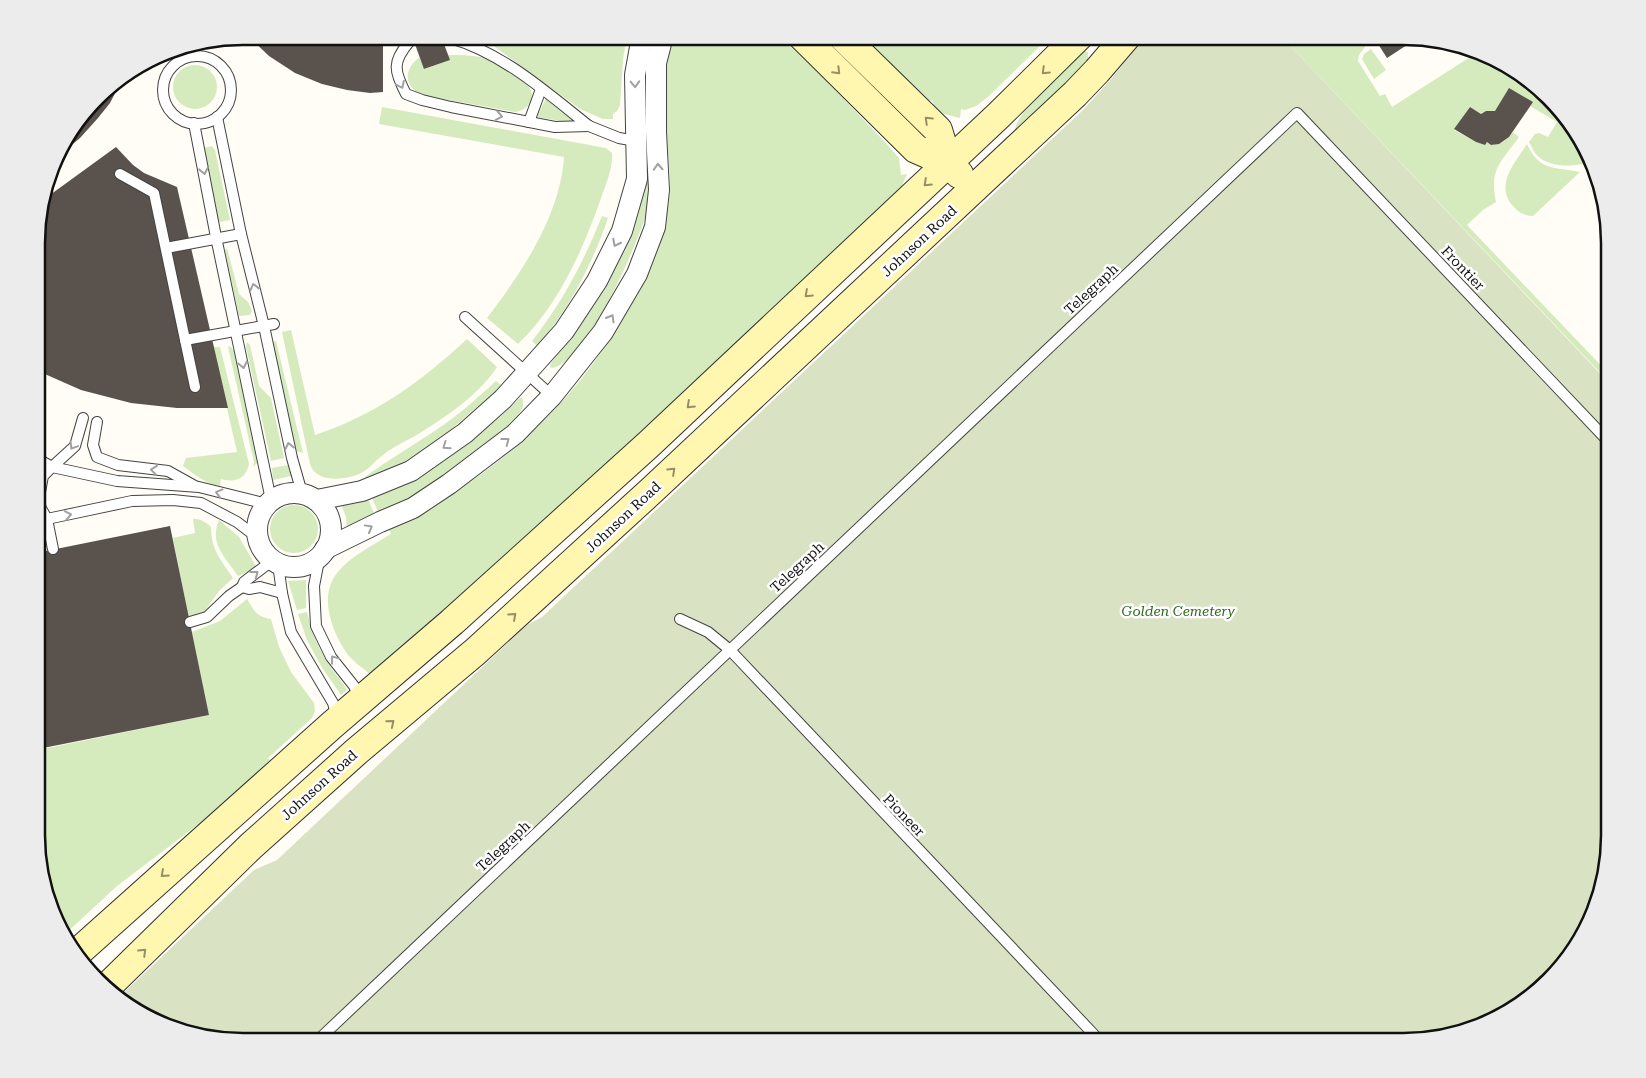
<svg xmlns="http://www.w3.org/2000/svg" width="1646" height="1078" viewBox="0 0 1646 1078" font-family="'Roboto Serif',serif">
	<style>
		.green { fill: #d5ebbd }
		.cemetery { fill: #d9e3c4 }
		.building { fill: #5a524d }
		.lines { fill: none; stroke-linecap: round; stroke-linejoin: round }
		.lane-casing { stroke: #444; stroke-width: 12 }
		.street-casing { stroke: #444; stroke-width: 22 }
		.secondary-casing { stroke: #333; stroke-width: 30 }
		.lane { stroke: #fff; stroke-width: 10 }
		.street { stroke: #fff; stroke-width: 20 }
		.secondary { stroke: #fff6b0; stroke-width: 28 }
		.oneway { stroke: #948f68 }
		.oneway2 { stroke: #a0a0a0 }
		.labels { text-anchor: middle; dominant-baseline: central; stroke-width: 5; stroke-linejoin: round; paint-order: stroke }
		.street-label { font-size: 14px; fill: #111; stroke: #fff }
		.park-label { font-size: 14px; font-style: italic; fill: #2f6b1f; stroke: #fff }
		.rim { fill: none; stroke: #111; stroke-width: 2.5 }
	</style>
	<rect width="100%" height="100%" fill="#fffdf5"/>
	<g class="green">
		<path d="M480,36H627L623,59L620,105L617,111L613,114V119H603L580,109Z"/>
		<path d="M674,36H780L837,92L885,142L899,158L901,175L907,174L900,191L575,498L371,675C363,668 355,663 348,655C333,634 319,599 335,576C348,557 372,546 391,534L388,527C407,518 427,509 445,498C525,450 592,380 634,297C650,267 664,235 669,201C672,178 668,156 666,134C663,101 663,67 674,36Z"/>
		<path d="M864,36H1050L989,96L976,106L965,110L961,109L960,118L944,114L931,106L934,104L931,100L928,102Z"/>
		<path d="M1281,36H1364C1371,49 1358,49 1358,61L1380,96L1385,94L1392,107L1478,52L1518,71L1582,140L1589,162C1576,167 1549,168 1538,156C1534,153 1532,147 1529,142L1535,134L1539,133L1548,137L1557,122L1530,106L1533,102L1495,111H1486L1481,114L1470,107L1454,130L1476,142L1485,145L1487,142L1491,145C1501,144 1507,140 1513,132L1519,137C1501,162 1489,169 1496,202L1483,210L1467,225L1609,374V382Z"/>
		<path d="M1371,49L1386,70L1374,79L1362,59L1364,54Z"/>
		<path d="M1082,50L1088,52V60L1050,99L1017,130L1015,129C1018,110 1067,64 1082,50Z"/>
		<path d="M448,55C463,55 477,55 491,60C499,63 524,80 529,87C537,99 527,111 515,112L421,95C403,85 404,68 420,57L425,69L450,60Z"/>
		<circle cx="195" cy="87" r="22"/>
		<path d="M546,98L578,122V124L537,117Z"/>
		<path d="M382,107L606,148L612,153C613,168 606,184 601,198C583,250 558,306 518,344L487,318C522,272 560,216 564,157L379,124Z"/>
		<path d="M1527,144C1539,171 1554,167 1580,172L1533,216C1524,215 1519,213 1513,206C1494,185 1515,163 1527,144Z"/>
		<path d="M212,146L215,150L230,220L220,222L217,219L202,150L204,148Z"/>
		<path d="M646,181L648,183C647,194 648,207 645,218C635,249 586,363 552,368L550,367L551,363L572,334Z"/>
		<path d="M602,216L608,218C594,260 567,314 537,346L532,341C562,303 584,261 602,216Z"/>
		<path d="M227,248L239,294L248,302L252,311L250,315L239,316L225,251Z"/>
		<path d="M291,330L315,435C375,415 421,382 467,339L497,367C479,395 443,419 415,436C404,442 391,448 382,456C374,461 370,469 361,473C347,480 316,484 310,464L282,332Z"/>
		<path d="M276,341L303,453L296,451L271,342Z"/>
		<path d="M247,342L250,345L259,386L271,398L284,458L271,461L246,347Z"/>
		<path d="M230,346L234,351L259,461L253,467L254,462L228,347Z"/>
		<path d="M213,347H220L249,464C246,479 235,483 221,479L220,486C206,484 194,474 183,466L186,458L237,452Z"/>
		<path d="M496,381L501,385L497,390L414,461L369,481L365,477C388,460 412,446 436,430C458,416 477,398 496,381Z"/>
		<path d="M521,397L523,400V407L517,417L499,434L414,501L380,516L372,498L469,441L500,417Z"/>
		<path d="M288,465L291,476L273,480L272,468Z"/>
		<path d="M368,499L376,518L347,532L346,517L341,504Z"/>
		<circle cx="294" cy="529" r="24"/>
		<path d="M193,519C199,518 207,523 211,527C211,550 221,560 233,578L219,591L205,611L189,620L173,538L195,533Z"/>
		<path d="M219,520L239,537L257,568L238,576C225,557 209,544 219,520Z"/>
		<path d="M306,580V608L297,610L288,581Z"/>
		<path d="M247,599C254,610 256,617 271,619L279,647L291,672L314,703L315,711L312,718L268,758L273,763L217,810L117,886L63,936L38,862V750L209,715L192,632L220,621Z"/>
		<path d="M307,612C311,629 317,646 326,660C332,671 341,679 347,690L341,695L321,666L307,640L298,614Z"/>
	</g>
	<path class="cemetery" d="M1145,36H1281L1609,383V849L1599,902L1575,950L1506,1014L1417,1041L242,1042L177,1031L128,1007L119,997L254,870L277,860L527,625L542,617L1082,111L1112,78Z"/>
	<g class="building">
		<path d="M248,36H383V92L370,93L347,90L322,84L295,73L269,56Z"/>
		<path d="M412,36H441L450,60L424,69Z"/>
		<path d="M1373,36H1404L1413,38L1408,41L1410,43L1387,58Z"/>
		<path d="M123,78L110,103L98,118L80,138L56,158L58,151L106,88Z"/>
		<path d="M1509,88L1533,102L1509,137L1499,144L1491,145L1487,142L1485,145L1476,142L1454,129L1470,107L1481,114L1486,111H1495Z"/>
		<path d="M116,147L133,165L144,173L177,187L228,408H177L131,403L81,390L38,371V216L43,200Z"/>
		<path d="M170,526L209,715L38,749V543L41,552Z"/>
	</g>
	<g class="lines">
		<g class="lane-casing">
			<g id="lane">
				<path d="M409,42C392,62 394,71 406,94L422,100L451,107L555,127L589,126C546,92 503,53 450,38"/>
				<circle cx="197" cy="90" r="34"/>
				<path d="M217,117L241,234L264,326L292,458L302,493"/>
				<path d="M529,122L541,89"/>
				<path d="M194,123L216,237L271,500"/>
				<path d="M589,126L619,138L636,141"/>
				<path d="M120,174L154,193L195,387"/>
				<path d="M166,248L241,234"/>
				<path d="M465,317L552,396"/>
				<path d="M185,340L274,324"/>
				<path d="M97,422L93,445L97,457L118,465L168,471L195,486"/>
				<path d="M38,459L52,467L75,446L83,418"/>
				<path d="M38,518L47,519L53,549"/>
				<path d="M258,538L237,522L201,503L173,500L132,501L47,519L38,503L43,476L52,467L117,481L199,487L267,504"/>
				<path d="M320,555L314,586L316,626L331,657L354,686L360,699"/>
				<path d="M278,564L282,593L291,632L333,703L336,714L335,717"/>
				<path d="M242,587L249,589L260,587L282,593"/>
				<path d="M680,619L708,632L730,650L1100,1041"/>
				<path d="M190,622L207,617L229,596L242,587L244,582L273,560"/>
				<path d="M316,1042L1297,113L1609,442"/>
			</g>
		</g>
		<g class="street-casing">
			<g id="street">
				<circle cx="294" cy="530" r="37"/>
				<path d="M317,500L362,491L411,471L465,433L503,399L564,331L597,281L622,231L637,179L635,75L642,36"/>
				<path d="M325,549L380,522L413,508L449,484L515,434L552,396L603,332L637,274L655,227L659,190L656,132V63L663,36"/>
			</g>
		</g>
		<g class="secondary-casing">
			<g id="secondary">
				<path d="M802,36L916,149L948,163L959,174"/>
				<path d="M842,36L938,130L948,163"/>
				<path d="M77,953L332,725L452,622L649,444L999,115L1079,36"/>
				<path d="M108,986L251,846L357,751L475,652L651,491L1075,94L1097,71L1127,36"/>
			</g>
		</g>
		<use href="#lane" class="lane"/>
		<use href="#street" class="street"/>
		<use href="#secondary" class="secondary"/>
	</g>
	<defs><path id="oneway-chevron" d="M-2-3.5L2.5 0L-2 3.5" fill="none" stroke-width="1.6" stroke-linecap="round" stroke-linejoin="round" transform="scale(1.25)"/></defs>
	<g class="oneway">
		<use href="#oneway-chevron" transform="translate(837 71) rotate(45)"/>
		<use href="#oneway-chevron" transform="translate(1045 71) rotate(136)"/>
		<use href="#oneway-chevron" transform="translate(928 120) rotate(-136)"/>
		<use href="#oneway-chevron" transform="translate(927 183) rotate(137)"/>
		<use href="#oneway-chevron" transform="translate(808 294) rotate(137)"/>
		<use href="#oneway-chevron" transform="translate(690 405) rotate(137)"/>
		<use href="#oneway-chevron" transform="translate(672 471) rotate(-43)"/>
		<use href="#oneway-chevron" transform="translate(513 616) rotate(-42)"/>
		<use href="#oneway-chevron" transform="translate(391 723) rotate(-40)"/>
		<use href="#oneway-chevron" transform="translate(164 874) rotate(138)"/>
		<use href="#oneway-chevron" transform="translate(143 952) rotate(-44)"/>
	</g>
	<g class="oneway2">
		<use href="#oneway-chevron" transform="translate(635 84) rotate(88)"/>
		<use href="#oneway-chevron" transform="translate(401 85) rotate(64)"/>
		<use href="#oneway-chevron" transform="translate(499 116) rotate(11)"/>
		<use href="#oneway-chevron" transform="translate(658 167) rotate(-93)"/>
		<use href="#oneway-chevron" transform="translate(204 171) rotate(79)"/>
		<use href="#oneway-chevron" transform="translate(616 243) rotate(117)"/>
		<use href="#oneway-chevron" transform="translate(254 287) rotate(-104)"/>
		<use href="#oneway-chevron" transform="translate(611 318) rotate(-60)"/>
		<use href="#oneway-chevron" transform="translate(243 365) rotate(78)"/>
		<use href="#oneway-chevron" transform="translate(506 441) rotate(-37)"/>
		<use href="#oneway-chevron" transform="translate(73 446) rotate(121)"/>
		<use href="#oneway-chevron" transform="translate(289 446) rotate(-102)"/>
		<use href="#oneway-chevron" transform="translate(446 446) rotate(145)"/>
		<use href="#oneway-chevron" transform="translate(154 470) rotate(-173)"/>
		<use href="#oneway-chevron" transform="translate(219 493) rotate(-165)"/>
		<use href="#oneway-chevron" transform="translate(68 515) rotate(-11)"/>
		<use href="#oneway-chevron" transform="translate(369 528) rotate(-29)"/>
		<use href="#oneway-chevron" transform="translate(255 574) rotate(-37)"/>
		<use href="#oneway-chevron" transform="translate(334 659) rotate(-127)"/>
	</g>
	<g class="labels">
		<g class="street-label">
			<text transform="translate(919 241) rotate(-43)">Johnson Road</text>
			<text transform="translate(1463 268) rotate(46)">Frontier</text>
			<text transform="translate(1091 289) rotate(-43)">Telegraph</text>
			<text transform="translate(623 517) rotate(-43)">Johnson Road</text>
			<text transform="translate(797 567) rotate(-43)">Telegraph</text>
			<text transform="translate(319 785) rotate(-42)">Johnson Road</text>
			<text transform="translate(904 815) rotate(46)">Pioneer</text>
			<text transform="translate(503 846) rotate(-43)">Telegraph</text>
		</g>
		<g class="park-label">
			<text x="1178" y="611">Golden Cemetery</text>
		</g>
	</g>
	<path d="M0 0H1646V1078H0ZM243 45H1403A198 198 0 0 1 1601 243V835A198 198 0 0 1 1403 1033H243A198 198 0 0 1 45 835V243A198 198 0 0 1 243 45Z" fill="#ececec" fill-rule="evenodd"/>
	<path class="rim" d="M243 45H1403A198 198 0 0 1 1601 243V835A198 198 0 0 1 1403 1033H243A198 198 0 0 1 45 835V243A198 198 0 0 1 243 45Z"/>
</svg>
